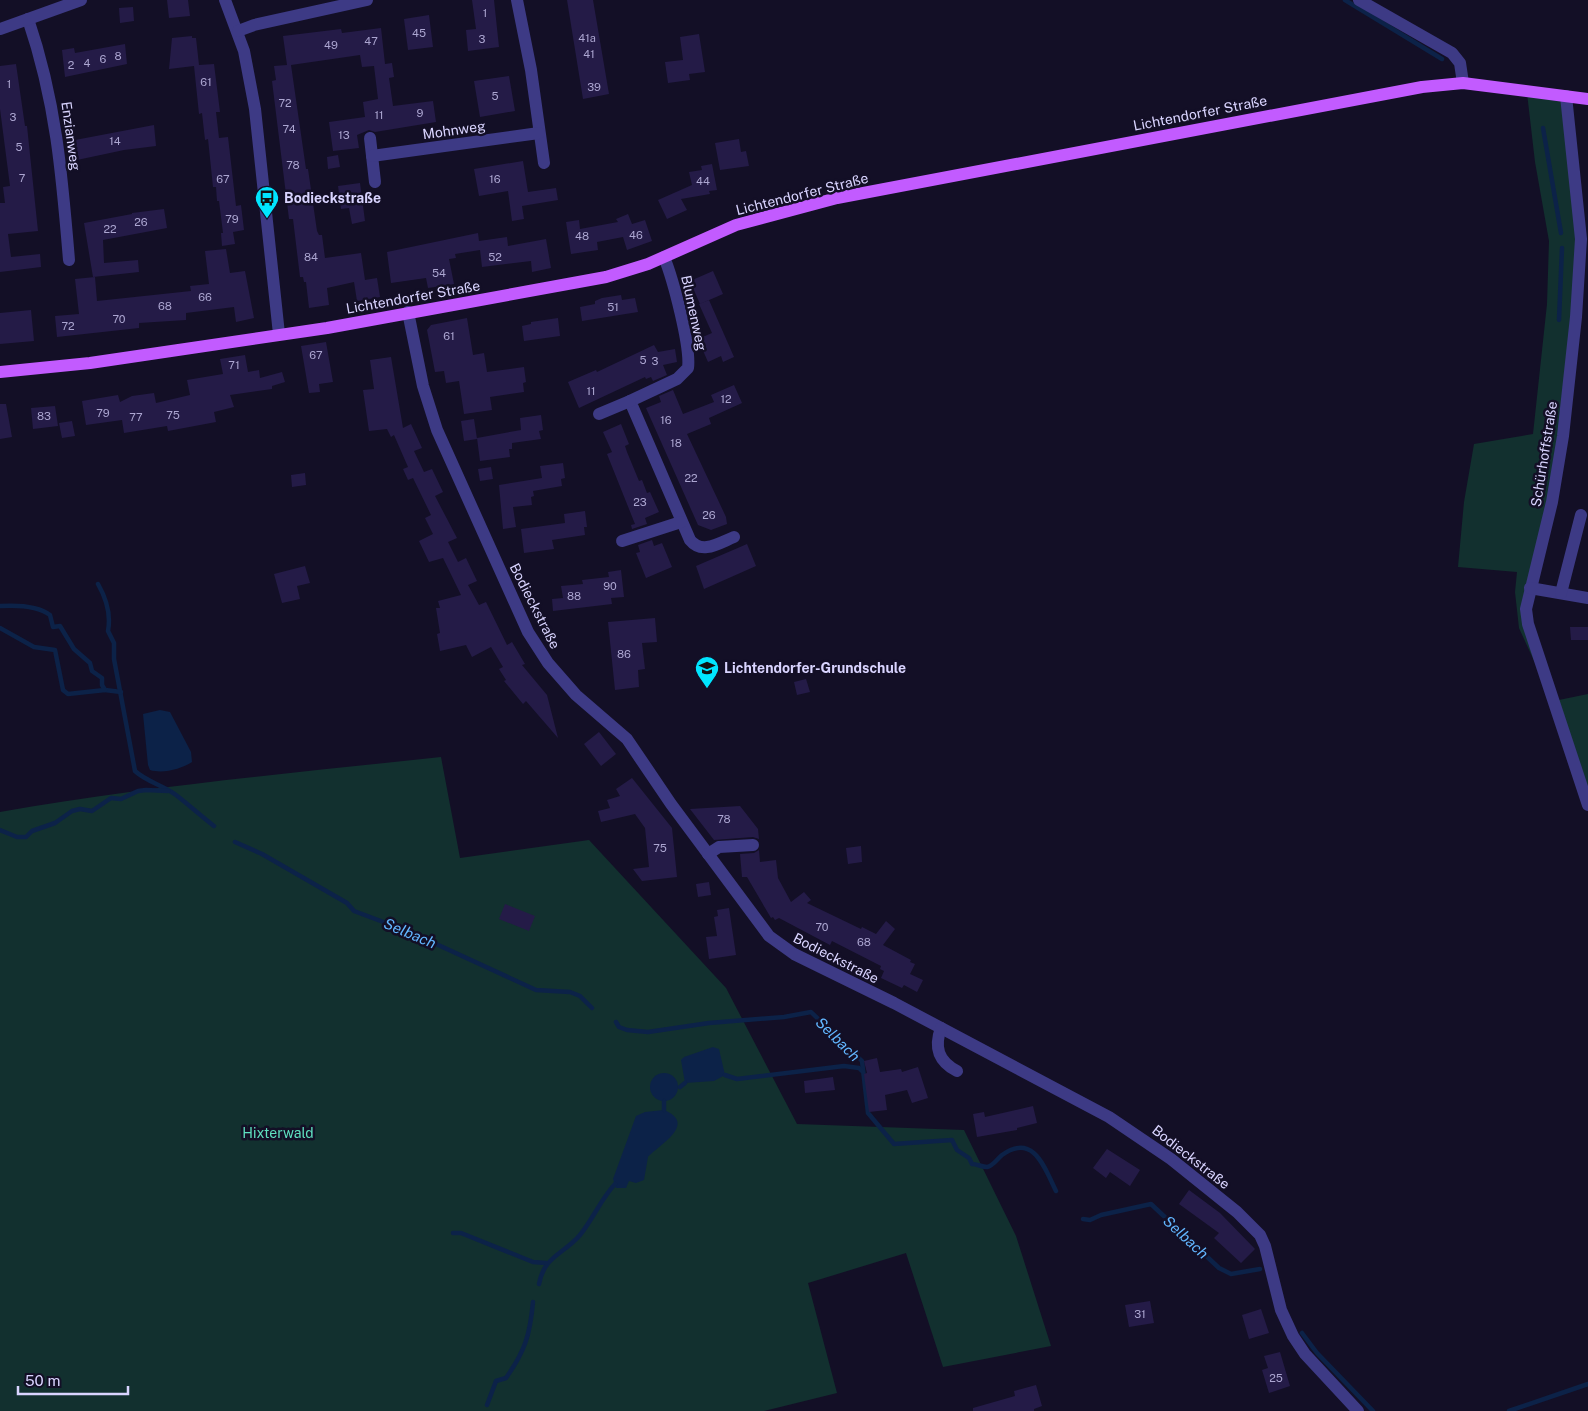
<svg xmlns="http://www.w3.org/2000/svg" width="1588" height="1411" viewBox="0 0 1588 1411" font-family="'Public Sans',sans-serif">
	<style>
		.green { fill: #12302f }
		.water { fill: #0c2248 }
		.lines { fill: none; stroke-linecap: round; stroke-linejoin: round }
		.stream { stroke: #0c2248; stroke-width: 4.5 }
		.building { fill: #241b47 }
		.minor { stroke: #3d3a85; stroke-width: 12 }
		.major { stroke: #c25bff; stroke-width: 12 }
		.labels { text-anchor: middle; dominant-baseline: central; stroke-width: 5; stroke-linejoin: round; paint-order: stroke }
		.number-label { font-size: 11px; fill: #aca6d1 }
		.street-label { font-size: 14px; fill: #d9d4ff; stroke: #130f26 }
		.poi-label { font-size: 14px; font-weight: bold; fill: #d9d4ff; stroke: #130f26; text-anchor: start }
		.park-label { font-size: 14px; fill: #5fe0c0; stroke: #130f26 }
		.water-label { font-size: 15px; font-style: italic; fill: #62b6ff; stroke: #130f26 }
	</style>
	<rect width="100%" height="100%" fill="#130f26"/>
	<g class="green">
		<path d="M1527,93L1565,98L1579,240L1562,435L1525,609L1553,702L1519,628L1515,592L1517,572L1458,567L1464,502L1474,444L1533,434L1547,304L1549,241L1535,162Z"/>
		<path d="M1588,694V805L1554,701Z"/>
		<path d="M441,757L460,858L589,840L726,988L797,1124L964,1130L1016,1236L1051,1346L943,1367L906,1253L808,1283L837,1393L764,1411H0V812C146,786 294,773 441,757Z"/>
	</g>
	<g class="water">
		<path d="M160,710L170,712L191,752L192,762C181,769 163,774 150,770L148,765L143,714Z"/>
		<path d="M713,1047L719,1049L725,1075L714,1081L685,1083L681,1060L684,1057Z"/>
		<circle cx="664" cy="1087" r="14"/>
		<path d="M664,1110C698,1124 659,1145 648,1157L644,1180L636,1183L629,1181L626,1188H616L613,1179L636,1116L645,1112Z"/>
	</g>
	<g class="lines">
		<g class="stream">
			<path d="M1345,0L1442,59"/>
			<path d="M1543,128L1561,233"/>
			<path d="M1559,320L1562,248"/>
			<path d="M98,584C106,598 111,615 108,631L114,643V659L135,771C147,782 163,785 176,795C189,805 201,816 214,826"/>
			<path d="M0,606C16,605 37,605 50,615L53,627L60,626L74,649L90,663L92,671L102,678V685L105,690L121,692"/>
			<path d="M0,628L34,647L55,650L63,690L68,694L105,690"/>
			<path d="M0,830L17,837H26L32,831L55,823L72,811L80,809L92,811L111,798L121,799L138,791L146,790L168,791"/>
			<path d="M235,842L262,854L347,903L354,911L410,932L536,990L570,992L580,996L592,1008"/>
			<path d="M616,1022L619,1027L627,1030L648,1032L709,1023L784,1017L811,1012L862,1061L868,1113L894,1144L952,1140L957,1150L969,1158L972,1164C977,1164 982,1167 987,1167C993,1166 997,1159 1002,1155C1034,1132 1045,1169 1056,1191"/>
			<path d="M725,1075L737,1079L844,1066L859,1068L862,1071"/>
			<path d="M680,1087L685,1083"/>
			<path d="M664,1110V1101"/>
			<path d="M1083,1219L1090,1220L1101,1215L1151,1204L1219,1268L1231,1274L1260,1269"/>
			<path d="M453,1233H461L533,1262L546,1263"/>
			<path d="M539,1284C544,1256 564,1254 580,1235C593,1219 601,1199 615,1184"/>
			<path d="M1302,1333L1317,1353L1373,1411"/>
			<path d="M487,1405L496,1381L506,1378C525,1351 530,1335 533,1302"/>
			<path d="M1509,1411L1588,1384"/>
		</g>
	</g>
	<g class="building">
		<path d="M167,0H188L190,16L169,18Z"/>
		<path d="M472,0H494L499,47L468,51L466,30L476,29Z"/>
		<path d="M567,0H593L609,94L583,99Z"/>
		<path d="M133,7L134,21L120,23L119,8Z"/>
		<path d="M429,15L433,47L408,50L404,19Z"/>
		<path d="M381,28L385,64L392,63L394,77L389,78L393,106L433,101L436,122L375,132L369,130L357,135L359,148L333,151L329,122L365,117L363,102L378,99L374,66L362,67L360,55L291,65L306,169H308L317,231L319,235H322L325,258L361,253L365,280L377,278L380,297L357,301L354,282L327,288L329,305L309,308L306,282H304L303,277H300L293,219H289L272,81L276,80L274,66L287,65L283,36L341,29L342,33Z"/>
		<path d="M699,34L705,72L689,74L690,80L668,83L665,62L683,60L680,37Z"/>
		<path d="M192,36V38H196L199,65L214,64L220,112H216L219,138L228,137L236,206L241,205L244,230L233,232L235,244L222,246L221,233H223L219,201H217L216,187H213L208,139L205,140L202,113L199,114L194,66L169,69L172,38Z"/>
		<path d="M125,44L127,64L65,77L62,50L74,48L75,53Z"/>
		<path d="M16,64L25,126H27L38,231L8,234L11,257L40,254L41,267L0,272V203H5L3,187L10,186L0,109V66Z"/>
		<path d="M509,76L515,111L480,117L474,81Z"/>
		<path d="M154,125L156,146L124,150L77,160L75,140Z"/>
		<path d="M739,139L741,152L746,151L749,166L720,170L715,143Z"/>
		<path d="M338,155L340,167L328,169L327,157Z"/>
		<path d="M523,161L528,192L556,188L558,200L522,206L524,219L512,221L508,191L479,196L474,169Z"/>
		<path d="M712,164L717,190L709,191L710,194L681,199L687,210L667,219L658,200L692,185L689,172L702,170L701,166Z"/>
		<path d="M360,183L365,221L352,224L349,208L341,209L338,186Z"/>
		<path d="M164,209L167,228L103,240L104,263L138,260L139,272L93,277L84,223L132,214V213Z"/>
		<path d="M628,214L632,224L645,220L652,241L627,250L623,237L597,242L598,250L571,254L566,222L579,220L580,229L618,222L616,219Z"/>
		<path d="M478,233L479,241L507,237L508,246L546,239L551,268L532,272L531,261L482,267L480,250L455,254L456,258L449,259L454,284L428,288L426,278L391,283L387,252Z"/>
		<path d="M226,249L230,273L245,271L254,318L236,322L234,307L186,313V320L139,323V328L57,337L55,316L79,314L75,279L95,277L97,301L191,291L190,286L209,284L205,251Z"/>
		<path d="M713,271L723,294L700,304L690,281Z"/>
		<path d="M621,295L622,300L635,298L638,312L582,321L580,307L595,304V301L602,298Z"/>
		<path d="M709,300L734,357L723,362L721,356L708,362L698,339L712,333L699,304Z"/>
		<path d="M31,310L34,341L0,344V313Z"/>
		<path d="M467,318L473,355L484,353L487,372L524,367L526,382L523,383L524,392L490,397L492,410L464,414L459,381L446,383L444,371L435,372L427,330L431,325Z"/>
		<path d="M558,318L560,336L524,341L522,326L531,324V322Z"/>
		<path d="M326,342L333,382L319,384L320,392L309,393L301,346Z"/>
		<path d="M654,345L658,352L675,349L677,362L663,365L667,375L653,381L651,377L646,379L645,377L579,408L568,382L596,370L597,372Z"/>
		<path d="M245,355L248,372L259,370L260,378L282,372L285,382L272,386V389L230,395L234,407L214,412L216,422L168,431L167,426L124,433L122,420L86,425L82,401L118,395L120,402L132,396L154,393L156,403L190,395L187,380L223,374L220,359Z"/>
		<path d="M391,357L403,428L411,424L422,448L414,451L424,472L432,469L443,492L435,496L457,538L448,542L458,562L466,558L477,581L468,585L479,605L486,602L507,645L512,642L525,664L522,665L547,695L558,738L526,701L523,704L504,681L506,680L499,669L503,667L491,647L472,657L466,645L440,651L437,634L440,633L436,608H440L438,601L461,595L443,558L429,562L419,541L433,534L425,518L431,515L413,478L408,480L403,469L408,467L394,435L391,437L387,429L369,431L363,390L374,389L370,360Z"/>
		<path d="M734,385L742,403L709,418L711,424L687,434L726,517L727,524L711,530L698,525L646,408L661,402L659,396L673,390L683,414L714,402L711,395Z"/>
		<path d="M0,404H6L12,437L0,439Z"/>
		<path d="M55,406L58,426L33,429L31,408Z"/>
		<path d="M541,415L543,430L539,431L541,439L512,443V449H509L510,457L480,461L477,438L521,430L520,418Z"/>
		<path d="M474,419L477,439L464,441L461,421Z"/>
		<path d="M72,421L75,436L62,438L59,423Z"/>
		<path d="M621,424L629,444L625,446L627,452L639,481L642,480L647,493L650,492L659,512L645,518L647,524L632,529L631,525L635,524L607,454L612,452L603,432Z"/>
		<path d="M563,463L565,478L561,479L562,486L533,491L534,496L531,497L532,505L513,507L516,527L503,529L499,485L542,478L540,466Z"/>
		<path d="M491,467L493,479L480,481L478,469Z"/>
		<path d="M305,473L306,485L292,487L291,475Z"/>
		<path d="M585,511L587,527H584L585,535L552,540L554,549L524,553L521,529L565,523L564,514Z"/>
		<path d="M652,540L654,546L662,543L672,567L646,578L636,553L640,552L638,545Z"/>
		<path d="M747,544L756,566L704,589L696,566Z"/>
		<path d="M305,566L310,583L297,586L300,599L282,603L274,574Z"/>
		<path d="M621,570L624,597L611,598L612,604L553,611L552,599L563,598L561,586L583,584L582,580L609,577L608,572Z"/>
		<path d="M655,618L657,642L642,643L645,669L638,670L639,687L615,690L608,622Z"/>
		<path d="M1570,627H1588V640H1571Z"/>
		<path d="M806,679L810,692L797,695L794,682Z"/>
		<path d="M599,732L616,754L601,766L584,744Z"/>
		<path d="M632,778L672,828L677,877L642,881L633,869L649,867L645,828L635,814L601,822L598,811L610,808L607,800L620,796L616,789Z"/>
		<path d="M740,806L758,829L759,839L753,837L714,840L690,809Z"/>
		<path d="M861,846L862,862L848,864L846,848Z"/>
		<path d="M759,850L760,862L776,860L778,878L791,902L804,892L811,900L807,903L861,929L862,927L876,934L886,921L895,929L883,945L911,960L910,962L915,964L910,974L923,980L917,992L904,985L902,988L881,978L884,971L880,969L881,966L832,941L830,945L779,918L775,920L773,917L771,918L747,877H742L740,854L754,853Z"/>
		<path d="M709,882L711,895L698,897L696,884Z"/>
		<path d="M505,904L535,916L529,931L499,919Z"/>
		<path d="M729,908L736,955L709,959L706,937L717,936L714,917L718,916L717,910Z"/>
		<path d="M877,1058L880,1072L901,1069L902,1072L918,1067L928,1098L912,1103L907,1090L885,1095L887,1110L869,1112L864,1074L867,1073L864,1061Z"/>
		<path d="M833,1077L835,1090L805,1093L804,1081Z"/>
		<path d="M1033,1106L1037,1123L1017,1128V1130L977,1137L973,1114L984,1112L985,1117Z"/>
		<path d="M1107,1149L1140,1170L1130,1186L1110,1172L1106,1178L1093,1168Z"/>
		<path d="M1189,1190L1220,1213L1255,1249L1241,1263L1214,1238L1219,1233L1179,1204Z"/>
		<path d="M1150,1301L1154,1323L1129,1327L1125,1305Z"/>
		<path d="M1261,1309L1269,1333L1249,1339L1242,1315Z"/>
		<path d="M1280,1352L1290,1386L1269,1393L1262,1370L1268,1368L1264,1356Z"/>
		<path d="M1036,1385L1042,1406L1034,1409V1411H973V1408L1015,1396L1014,1391Z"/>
	</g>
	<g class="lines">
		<g class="minor">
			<path d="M225,0L244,51L255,109L279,334"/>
			<path d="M517,0L531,70L544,163"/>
			<path d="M1359,0L1452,53L1460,63L1463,83"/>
			<path d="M28,19C56,101 62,175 69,260"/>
			<path d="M0,29L81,0"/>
			<path d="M238,31L254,25L367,0"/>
			<path d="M1566,96L1581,239L1576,317L1563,436L1552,502L1526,609L1528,624L1588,805"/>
			<path d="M370,138L375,182"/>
			<path d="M372,156L539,133"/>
			<path d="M664,257C673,279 691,347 688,368L677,379L630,401L690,540C702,555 719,543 734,537"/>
			<path d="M408,312L423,386L437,430L528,632L548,663L576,695L627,739L671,804L769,936L794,954L894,1003L1109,1117L1171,1159L1237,1212L1260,1235L1265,1246L1281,1310L1293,1336L1305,1354L1358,1411"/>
			<path d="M599,414L630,401"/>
			<path d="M622,541L681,522"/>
			<path d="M1530,588L1588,598"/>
			<path d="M1561,593L1581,515"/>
			<path d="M708,854L719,847L753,845"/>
			<path d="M941,1028C934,1047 938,1061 957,1071"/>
		</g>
		<path class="major" d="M0,372L90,363L327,328L606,277L648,264L736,225L837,198L1422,87L1463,83L1588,99"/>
	</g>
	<defs>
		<g id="bus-pin" transform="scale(1.25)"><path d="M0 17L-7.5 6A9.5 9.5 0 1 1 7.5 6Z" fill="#00e5ff" stroke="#130f26"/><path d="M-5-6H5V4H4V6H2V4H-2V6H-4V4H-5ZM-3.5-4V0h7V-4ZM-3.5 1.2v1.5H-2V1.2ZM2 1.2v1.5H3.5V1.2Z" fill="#111"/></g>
		<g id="school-pin" transform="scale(1.25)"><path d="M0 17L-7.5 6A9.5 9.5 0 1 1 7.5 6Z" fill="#00e5ff" stroke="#130f26"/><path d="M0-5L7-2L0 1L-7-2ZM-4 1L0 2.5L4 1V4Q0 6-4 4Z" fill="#111"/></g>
	</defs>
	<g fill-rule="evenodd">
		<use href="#bus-pin" x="267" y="198"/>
		<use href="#school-pin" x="707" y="668"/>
	</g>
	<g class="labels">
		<g class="number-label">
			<text x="485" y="13">1</text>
			<text x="419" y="33">45</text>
			<text x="587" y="38">41a</text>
			<text x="482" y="39">3</text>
			<text x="371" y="41">47</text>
			<text x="331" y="45">49</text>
			<text x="589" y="54">41</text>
			<text x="118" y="56">8</text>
			<text x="103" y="59">6</text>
			<text x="87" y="63">4</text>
			<text x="71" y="65">2</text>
			<text x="206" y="82">61</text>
			<text x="9" y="84">1</text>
			<text x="594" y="87">39</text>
			<text x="495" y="96">5</text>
			<text x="285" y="103">72</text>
			<text x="420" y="113">9</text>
			<text x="379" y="115">11</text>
			<text x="13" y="117">3</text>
			<text x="289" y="129">74</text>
			<text x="344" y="135">13</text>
			<text x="115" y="141">14</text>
			<text x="19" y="147">5</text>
			<text x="293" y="165">78</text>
			<text x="22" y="178">7</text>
			<text x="223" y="179">67</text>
			<text x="495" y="179">16</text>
			<text x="703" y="181">44</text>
			<text x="232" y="219">79</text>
			<text x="141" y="222">26</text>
			<text x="110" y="229">22</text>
			<text x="636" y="235">46</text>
			<text x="582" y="236">48</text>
			<text x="311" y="257">84</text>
			<text x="495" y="257">52</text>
			<text x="439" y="273">54</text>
			<text x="205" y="297">66</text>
			<text x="165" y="306">68</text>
			<text x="613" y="307">51</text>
			<text x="119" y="319">70</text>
			<text x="68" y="326">72</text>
			<text x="449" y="336">61</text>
			<text x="316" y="355">67</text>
			<text x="643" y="360">5</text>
			<text x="655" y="361">3</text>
			<text x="234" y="365">71</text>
			<text x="591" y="391">11</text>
			<text x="726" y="399">12</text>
			<text x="103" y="413">79</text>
			<text x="173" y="415">75</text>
			<text x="44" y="416">83</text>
			<text x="136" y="417">77</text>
			<text x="666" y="420">16</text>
			<text x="676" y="443">18</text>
			<text x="691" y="478">22</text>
			<text x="640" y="502">23</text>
			<text x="709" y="515">26</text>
			<text x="610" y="586">90</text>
			<text x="574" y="596">88</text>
			<text x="624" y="654">86</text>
			<text x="724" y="819">78</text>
			<text x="660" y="848">75</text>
			<text x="822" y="927">70</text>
			<text x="864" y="942">68</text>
			<text x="1140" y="1314">31</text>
			<text x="1276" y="1378">25</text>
		</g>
		<g class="street-label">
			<text transform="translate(1200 113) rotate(-11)">Lichtendorfer Straße</text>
			<text transform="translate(454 130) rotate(-8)">Mohnweg</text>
			<text transform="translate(71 136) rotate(82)">Enzianweg</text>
			<text transform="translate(802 194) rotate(-14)">Lichtendorfer Straße</text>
			<text transform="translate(413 297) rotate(-10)">Lichtendorfer Straße</text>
			<text transform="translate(694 313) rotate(78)">Blumenweg</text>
			<text transform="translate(1544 454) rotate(-81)">Schürhoffstraße</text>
			<text transform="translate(535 606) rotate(63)">Bodieckstraße</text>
			<text transform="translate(836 958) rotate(27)">Bodieckstraße</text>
			<text transform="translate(1191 1157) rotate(38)">Bodieckstraße</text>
		</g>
		<g class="poi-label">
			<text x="284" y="198">Bodieckstraße</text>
			<text x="724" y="668">Lichtendorfer-Grundschule</text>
		</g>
		<g class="park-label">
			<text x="278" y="1133">Hixterwald</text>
		</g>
		<g class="water-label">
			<text transform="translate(410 933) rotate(23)">Selbach</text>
			<text transform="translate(838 1039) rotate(45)">Selbach</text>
			<text transform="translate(1186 1237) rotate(43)">Selbach</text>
		</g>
	</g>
	<path d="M18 1386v8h110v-8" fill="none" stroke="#d9d4ff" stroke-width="2.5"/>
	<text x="25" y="1386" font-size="15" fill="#d9d4ff" stroke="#130f26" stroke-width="4" paint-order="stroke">50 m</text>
</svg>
